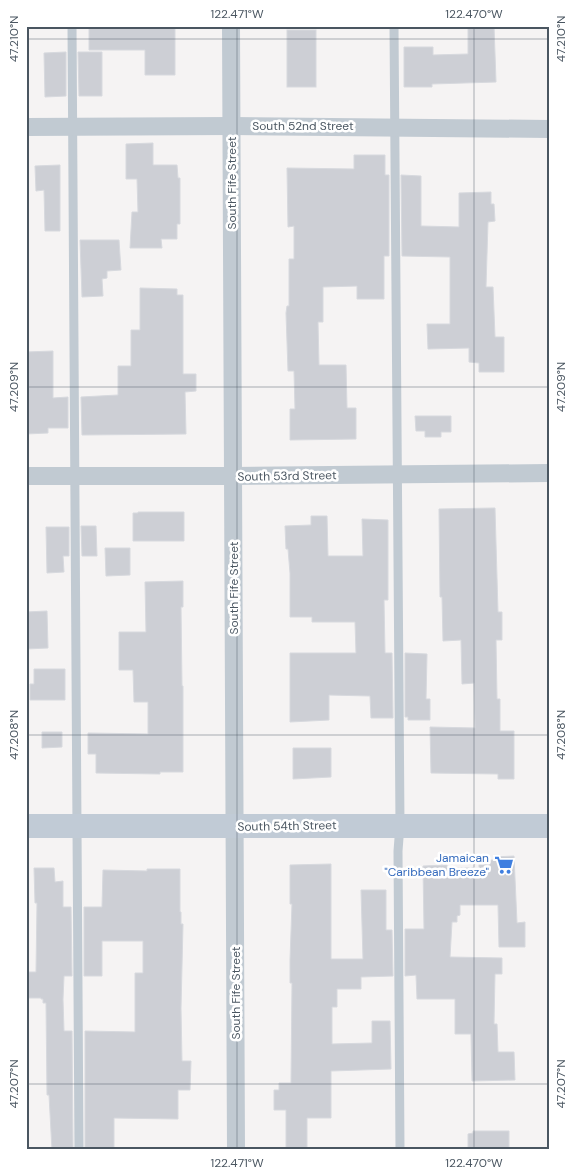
<svg xmlns="http://www.w3.org/2000/svg" width="575" height="1176" viewBox="0 0 575 1176" font-family="'DM Sans',sans-serif">
	<style>
		.building { fill: #cdcfd5; stroke: #d7d9de }
		.lines { fill: none; stroke-linecap: round; stroke-linejoin: round }
		.lane { stroke: #c1cad2; stroke-width: 9 }
		.street { stroke: #c1cad2; stroke-width: 18 }
		.secondary { stroke: #c1cbd6; stroke-width: 24 }
		.ticks { fill: none; stroke: #4a5661; stroke-width: 1; stroke-opacity: 0.45 }
		.labels { text-anchor: middle; dominant-baseline: central; stroke-width: 5; stroke-linejoin: round; paint-order: stroke }
		.street-label { font-size: 12px; fill: #4a5661; stroke: #fff }
		.shop-label { font-size: 12px; fill: #366cbe; stroke: #fff; text-anchor: end }
		.neatline { fill: none; stroke: #4a5661; stroke-width: 2 }
		.ticks-label { font-size: 12px; text-anchor: middle; fill: #4a5661 }
	</style>
	<rect width="100%" height="100%" fill="#f5f3f3"/>
	<g class="building">
		<path d="M89,26H175V75H145V50H89Z"/>
		<path d="M468,26H494L496,82L432,84V87H404V47H433V55L468,54Z"/>
		<rect x="287" y="30" width="29" height="57"/>
		<path d="M66,52V96L45,97L44,53Z"/>
		<path d="M78,52H102V96H79Z"/>
		<path d="M153,143V165H177L178,178H180V224H177V239H161L162,248H130L132,212H138L137,179H126V144Z"/>
		<path d="M354,155H385V175H389V256H384V299H357V286L323,287V322H318L319,365H346L347,408H356V439L290,440V409H295L294,371H288L286,313L287,306H289V259H294V226L288,227L287,168L354,169Z"/>
		<path d="M60,165V231H45L44,190L36,191L35,166Z"/>
		<path d="M401,175L421,176V226L459,227V193L491,192V204H494L495,221L488,222L486,287H493L495,337H504V372H479V363L469,362V348L428,349L427,324H450V257L402,256Z"/>
		<path d="M80,240H119L121,270L107,271V278L102,279L103,296L82,297Z"/>
		<path d="M140,288L177,289V295H183V374H196V391L185,392L186,434L82,435L81,397L118,395V366H131V330H140Z"/>
		<path d="M53,351V398L68,397V428H48V433L26,434V352Z"/>
		<path d="M415,416H451V432H441V437H425V431H416Z"/>
		<path d="M495,508L498,612H502V640H496L497,699H500V731H514V779H498V774L431,773L430,727L475,728L474,683L462,684L461,640L443,641L442,597H440L439,509Z"/>
		<path d="M138,512H184V541H133V513H138Z"/>
		<path d="M311,516H327L328,556H363L362,519L388,520V600H384L385,653H392L393,718H371L370,696L329,695V720L290,722V653H356L355,622H312V617H290V573L288,549H286L285,526L311,525Z"/>
		<path d="M81,526H96L97,556H82Z"/>
		<path d="M46,527H69V556H63L64,572L47,573Z"/>
		<path d="M105,548H130V575L106,576Z"/>
		<path d="M183,581V607H181L182,686H183V772H160V774L96,773V754H88V733L148,734V702H134L133,670H119V632H146L145,582Z"/>
		<path d="M47,611L48,648L26,649V612Z"/>
		<path d="M405,653L427,654L426,699H430V720H408V717H405Z"/>
		<path d="M34,669H65V700H30V684H34Z"/>
		<path d="M42,732H62V747L42,748Z"/>
		<path d="M293,748H331V777L293,779Z"/>
		<path d="M514,856L517,923L525,922V947H499L498,905H460V915L457,916V922H452L450,957L502,958V974H495L494,1024H497L498,1052H514L515,1080L472,1081L471,1034H455V999H417L416,975L405,976V929H424L423,866L447,865V868H479V860H494V857Z"/>
		<path d="M331,864V959H363L361,890H386V930H392L393,976L361,977V989H337V1007H332V1044L372,1043V1021H390L391,1069L331,1071V1118H307V1150H286V1110H274V1090H279V1083H291L292,983H290V960L292,904H290V865Z"/>
		<path d="M34,868H54L55,882L63,881V907H71L72,976H64L63,999L64,1031H72L73,1150H52L49,1095H47L46,1003H43V999H41V998H26V972H36L37,903H35Z"/>
		<path d="M147,869H180V912H181V924H183L181,1008L182,1061H191L190,1090H178V1119L114,1118V1150H85V1031L135,1032V973H143V941H102V976H84V907H102L103,870L147,871Z"/>
		<path d="M473,1131H509V1150H468V1134L473,1133Z"/>
	</g>
	<g class="lines">
		<g class="lane">
			<path d="M72,26L79,1150"/>
			<path d="M394,26L400,825L398,851L400,1150"/>
		</g>
		<g class="street">
			<path d="M231,26L236,1150"/>
			<path d="M26,127L232,126L549,129"/>
			<path d="M26,476H233L549,473"/>
		</g>
		<path class="secondary" d="M26,826H549"/>
	</g>
	<path class="ticks" d="M237,26V1150M474,26V1150M26,39H549M26,387H549M26,735H549M26,1084H549"/>
	<defs>
		<g id="supermarket-bare" transform="scale(1.5)"><path d="M-6-5.5h2.5l.6 2H6L4.5 2H-2.5L-4.4-4H-6ZM-1.5 3.2a1.3 1.3 0 1 0 .1 0ZM3 3.2a1.3 1.3 0 1 0 .1 0Z" fill="#3f7fe0" stroke="#fff" stroke-width="2.5" paint-order="stroke"/></g>
	</defs>
	<g fill-rule="evenodd">
		<use href="#supermarket-bare" x="504" y="865"/>
	</g>
	<g class="labels">
		<g class="street-label">
			<text x="303" y="126">South 52nd Street</text>
			<text transform="translate(232 183) rotate(-90)">South Fife Street</text>
			<text transform="translate(287 476) rotate(-1)">South 53rd Street</text>
			<text transform="translate(234 588) rotate(-90)">South Fife Street</text>
			<text transform="translate(287 826) rotate(-1)">South 54th Street</text>
			<text transform="translate(236 993) rotate(-90)">South Fife Street</text>
		</g>
		<g class="shop-label">
			<text x="489" y="858">Jamaican<tspan x="489" dy="14">"Caribbean Breeze"</tspan></text>
		</g>
	</g>
	<rect width="575" height="1176" fill="none" stroke="#ffffff" stroke-width="55"/>
	<rect x="28" y="28" width="520" height="1120" class="neatline"/>
	<g class="ticks-label">
		<text x="237" y="18">122.471°W</text>
		<text x="474" y="18">122.470°W</text>
		<text transform="translate(14 39) rotate(-90)" y="4">47.210°N</text>
		<text transform="translate(561 39) rotate(-90)" y="4">47.210°N</text>
		<text transform="translate(14 387) rotate(-90)" y="4">47.209°N</text>
		<text transform="translate(561 387) rotate(-90)" y="4">47.209°N</text>
		<text transform="translate(14 735) rotate(-90)" y="4">47.208°N</text>
		<text transform="translate(561 735) rotate(-90)" y="4">47.208°N</text>
		<text transform="translate(14 1084) rotate(-90)" y="4">47.207°N</text>
		<text transform="translate(561 1084) rotate(-90)" y="4">47.207°N</text>
		<text x="237" y="1167">122.471°W</text>
		<text x="474" y="1167">122.470°W</text>
	</g>
</svg>
